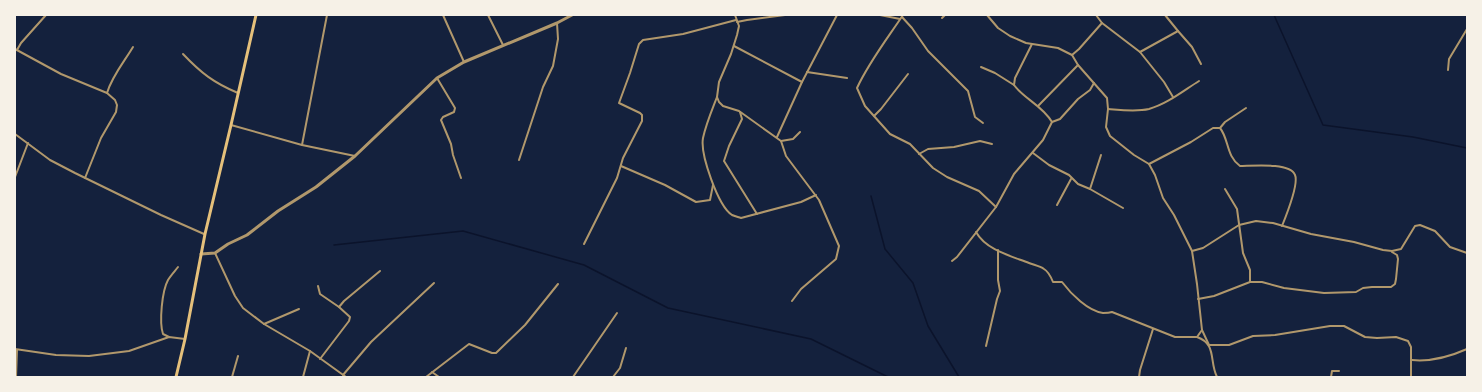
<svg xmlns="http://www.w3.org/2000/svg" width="1482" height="392" viewBox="0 0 1482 392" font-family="Ubuntu,sans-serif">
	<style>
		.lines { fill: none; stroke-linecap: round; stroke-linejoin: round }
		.stream { stroke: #0b132b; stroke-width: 1.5 }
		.minor { stroke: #b1986c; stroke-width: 2 }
		.tertiary { stroke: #b1986c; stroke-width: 3 }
		.secondary { stroke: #e5c07b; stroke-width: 3 }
	</style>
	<rect width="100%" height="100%" fill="#14213d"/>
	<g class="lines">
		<g class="stream">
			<path d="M1274,15L1323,125L1413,137L1467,148"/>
			<path d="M871,196L885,249L913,283L928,326L959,377"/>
			<path d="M334,245L463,231L584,265L668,308L811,339L888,377"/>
		</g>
		<g class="minor">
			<path d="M443,15L464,62"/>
			<path d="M488,15L503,45"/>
			<path d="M735,15L739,26L737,35L731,54L719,82L717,97L719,102L723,106L739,111L781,141L793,139L800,132"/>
			<path d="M880,15L900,19"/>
			<path d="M903,15C887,39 869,62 857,88L865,106L890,134L910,144L933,168L947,177L979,191L996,207"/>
			<path d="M987,15L998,28L1010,36L1026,43L1058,48L1072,55L1078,65L1107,98L1108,109L1106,127L1110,136L1134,155L1149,164L1155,175L1163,198L1174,215L1192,251L1197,284L1202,330L1209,345H1229L1253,336L1275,335L1330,326H1344L1365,337L1377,338L1396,337L1408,341L1411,347V377"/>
			<path d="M1096,15L1102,23L1140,52L1178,31L1192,47L1201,64"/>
			<path d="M1165,15L1178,31"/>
			<path d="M902,17L912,28L928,51L968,91L975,117L983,123"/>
			<path d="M942,18L945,15"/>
			<path d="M737,22L747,20L785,15"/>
			<path d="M1032,44L1015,78L1014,85C1024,99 1042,105 1052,122"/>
			<path d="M734,46L802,82"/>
			<path d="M15,49L61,74L107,93L115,100L117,105L116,112L101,138L85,178"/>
			<path d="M17,50L21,43L46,15"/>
			<path d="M1140,52L1164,82L1173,97"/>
			<path d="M183,54C201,73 214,83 238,93"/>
			<path d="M1072,55L1079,49L1102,23"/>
			<path d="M981,67L995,73L1014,85"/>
			<path d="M1448,70L1449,59L1467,29"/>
			<path d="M807,72L847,78"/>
			<path d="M437,78L455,108L454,112L443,117L441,120L451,144L453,155L461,178"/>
			<path d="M107,93C112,76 124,62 133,47"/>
			<path d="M717,97C712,110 706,124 703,138C700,154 718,206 732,215C734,216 738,217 741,218L801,202L816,195"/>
			<path d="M1038,106L1078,65"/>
			<path d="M1108,109C1121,110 1136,112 1149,109C1167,104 1183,91 1199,81"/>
			<path d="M740,112L742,119L729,146L724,161L757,214"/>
			<path d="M874,116L881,109L908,74"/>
			<path d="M231,125L302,145L355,156"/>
			<path d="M1220,128L1225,122L1246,108"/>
			<path d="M15,134L50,160L75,173L161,215L204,234"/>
			<path d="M777,137L802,82L837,15"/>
			<path d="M781,141L786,156L819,200L839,246L836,259L801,289L792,301"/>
			<path d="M302,145L327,15"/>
			<path d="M1033,153L1049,165L1069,175L1078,184L1090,189L1123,208"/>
			<path d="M919,154L928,149L954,147L980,141L992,144"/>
			<path d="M519,160L543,87L553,66L558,39L557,23"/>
			<path d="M1149,164L1191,142L1213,128H1220C1229,139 1226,156 1240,166C1251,166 1290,162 1295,175C1299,184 1286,216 1282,226"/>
			<path d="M621,166L665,185L696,202L710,200L713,185"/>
			<path d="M15,177L28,143"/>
			<path d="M1090,189L1101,155"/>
			<path d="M1225,189L1237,209L1243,253L1250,270V282"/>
			<path d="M1057,205L1071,179"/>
			<path d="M976,232C986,250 1011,256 1029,263C1034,265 1040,266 1044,269C1049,272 1051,277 1053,282H1062C1071,294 1088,311 1103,313C1106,313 1109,313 1112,312L1175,337H1197L1202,330"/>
			<path d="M584,244L617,178L623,158L642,121V115L640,113L619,103L630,73L639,44L643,40L683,34L736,20"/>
			<path d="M1192,251L1203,248L1239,225L1256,221L1273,223L1311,234L1354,242L1383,250L1392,251L1401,249L1415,226L1420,225L1435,231L1450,247L1467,253"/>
			<path d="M215,253L235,296L243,308L264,324L310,351L346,377"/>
			<path d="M952,261L957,257L996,207L1014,174L1043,140L1052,122L1060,119L1078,99L1090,90L1094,83"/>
			<path d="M318,286L320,294L339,307L350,317L349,321L320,359"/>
			<path d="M1198,299L1214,296L1250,282H1262L1284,288L1324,293L1356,292L1363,288L1372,287H1391L1395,284L1396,279L1398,259L1397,255L1392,252"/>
			<path d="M339,307L344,301L380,271"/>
			<path d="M264,324L299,309"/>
			<path d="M169,337L163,334C159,322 162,291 168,280C171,275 175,271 178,267"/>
			<path d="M1197,337C1217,344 1209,361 1217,377"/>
			<path d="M986,346L997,299L1000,291L998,280V250"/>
			<path d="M15,349L56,355L89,356L129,351L169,337L185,339"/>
			<path d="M1412,360C1432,362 1449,357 1467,349"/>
			<path d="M432,372L439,377"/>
			<path d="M343,375L371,342L434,283"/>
			<path d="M16,377L17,350"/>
			<path d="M232,377L238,356"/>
			<path d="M303,377L310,351"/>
			<path d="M426,377L469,344L492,353H496L525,325L558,284"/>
			<path d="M573,377L617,313"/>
			<path d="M613,377L620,368L626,348"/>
			<path d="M1139,377L1140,370L1153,329"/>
			<path d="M1331,377L1332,371H1339"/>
		</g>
		<path class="tertiary" d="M201,254L215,253L228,244L247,235L278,211L316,187L355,156L437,78L464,62L557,23L572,15"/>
		<path class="secondary" d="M176,377L185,339L205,234L231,125L256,15"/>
	</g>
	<rect width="1482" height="392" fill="none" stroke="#f6f1e7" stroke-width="32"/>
</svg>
